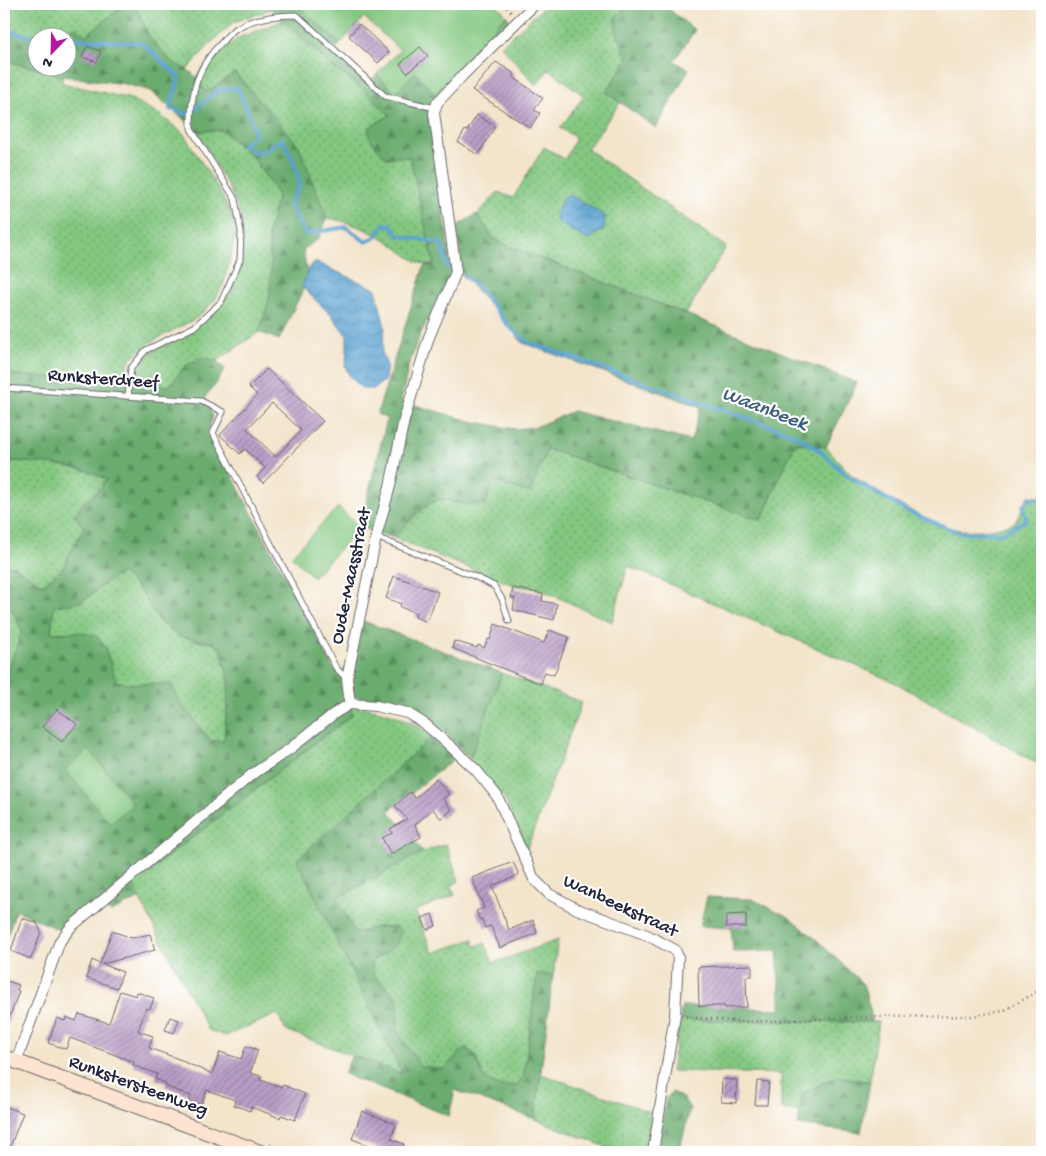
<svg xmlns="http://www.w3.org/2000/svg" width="1046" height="1156" viewBox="0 0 1046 1156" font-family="'Gochi Hand',sans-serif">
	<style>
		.grass { fill: url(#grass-dots); stroke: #52745e }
		.forest { fill: url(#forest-firs); stroke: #466754; fill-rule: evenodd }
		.garden { fill: #83c780; stroke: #52745e }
		.water { fill: url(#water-waves); stroke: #3e6286 }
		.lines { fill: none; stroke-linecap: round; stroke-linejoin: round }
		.stream { stroke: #5ba2d1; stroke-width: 4 }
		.building { fill: url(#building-hatch); fill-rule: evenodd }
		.lane-casing { stroke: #6b666d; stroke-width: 7 }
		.street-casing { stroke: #6b666d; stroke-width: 12 }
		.secondary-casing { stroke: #6b666d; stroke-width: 16 }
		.path { stroke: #6b666d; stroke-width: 2.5; stroke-dasharray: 1 4; stroke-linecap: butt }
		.lane { stroke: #fff; stroke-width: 5 }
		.street { stroke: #fff; stroke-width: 10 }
		.secondary { stroke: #fde4d0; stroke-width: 14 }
		.labels { text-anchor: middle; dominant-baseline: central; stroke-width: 4.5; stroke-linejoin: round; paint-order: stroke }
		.street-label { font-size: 19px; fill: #22223b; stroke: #fff }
		.water-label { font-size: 20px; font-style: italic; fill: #3c5c7e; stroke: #fff }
	</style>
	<defs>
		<pattern id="grass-dots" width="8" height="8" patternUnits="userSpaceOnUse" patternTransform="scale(1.25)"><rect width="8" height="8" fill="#83c780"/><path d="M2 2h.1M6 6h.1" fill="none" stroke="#6ba16a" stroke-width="1.8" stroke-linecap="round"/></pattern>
		<pattern id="forest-firs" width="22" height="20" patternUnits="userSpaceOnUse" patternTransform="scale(1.25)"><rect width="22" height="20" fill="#6aac6e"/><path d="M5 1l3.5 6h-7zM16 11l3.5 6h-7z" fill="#578c5c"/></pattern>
		<pattern id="water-waves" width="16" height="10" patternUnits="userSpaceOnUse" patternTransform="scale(1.25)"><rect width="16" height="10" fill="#5ba2d1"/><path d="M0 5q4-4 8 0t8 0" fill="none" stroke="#4b84ab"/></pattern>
		<pattern id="building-hatch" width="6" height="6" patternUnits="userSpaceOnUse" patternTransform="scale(1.25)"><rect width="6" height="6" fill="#b99dc6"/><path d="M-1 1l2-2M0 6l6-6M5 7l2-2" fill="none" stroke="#9680a2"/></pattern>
	</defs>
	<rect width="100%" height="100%" fill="#fff"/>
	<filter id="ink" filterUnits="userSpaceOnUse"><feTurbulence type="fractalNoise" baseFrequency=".02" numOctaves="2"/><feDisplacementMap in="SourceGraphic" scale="10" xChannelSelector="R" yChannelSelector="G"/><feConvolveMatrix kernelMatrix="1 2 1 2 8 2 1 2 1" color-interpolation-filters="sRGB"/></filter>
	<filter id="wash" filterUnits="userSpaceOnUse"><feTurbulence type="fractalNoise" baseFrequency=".0096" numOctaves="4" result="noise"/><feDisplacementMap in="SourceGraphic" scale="20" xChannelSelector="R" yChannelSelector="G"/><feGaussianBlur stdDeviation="1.12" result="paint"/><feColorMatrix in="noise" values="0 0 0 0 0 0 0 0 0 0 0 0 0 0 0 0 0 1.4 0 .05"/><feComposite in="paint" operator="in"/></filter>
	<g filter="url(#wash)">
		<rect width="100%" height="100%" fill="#f3e4ca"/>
		<g class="grass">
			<path d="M4,4H126L84,37L75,27L58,38L39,37L4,29Z"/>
			<path d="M135,4H266L272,9L234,22L210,44L187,70L171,61L149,37Z"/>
			<path d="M547,4H629L616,17V30L628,59L606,92L620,103L587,149L726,247L686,314L509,246L493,238L477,215L498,192L513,198L544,147L565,159L576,138L560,128L584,96L549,69L536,85L501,46Z"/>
			<path d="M284,20L331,66L363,89L390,115L370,127L410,157L434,265C416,267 401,249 386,240C369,230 347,221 327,218L321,204L235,74L206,92L196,77L206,64L238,38Z"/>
			<path d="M4,60L62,76V83L131,99L159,114L183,133L216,185L234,219L235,236L230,260L224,283L215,300L197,318L151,342L131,358L120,382L4,374Z"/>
			<path d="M222,130L255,160L278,195L268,234L271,261L270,297L259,332L217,361L203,358L185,366L169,386L129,383L132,373L145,355L170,343L214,314L233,289L241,237V216L230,190L197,131Z"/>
			<path d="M795,443L826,447C835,456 843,467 852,475C873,491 937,528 962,530C979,531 998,529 1015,523L1028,496L1042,497V766L898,684L628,566L612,622L539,589L518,586L491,577L394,538C406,525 423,501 442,499C448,499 456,502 461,504L494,481L547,449L761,520Z"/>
			<path d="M4,460C37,464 76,462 106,479L103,486L80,506L84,528L69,554L65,566L43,585L14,566H4Z"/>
			<path d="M122,573L139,589L160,622L197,641L213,643L221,649L229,682L224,741H211L181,704L170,684H130L116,681L105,647L51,633L54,606C62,604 75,605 82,601C96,593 107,579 122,573Z"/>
			<path d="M4,601L14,613L22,632L5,678L6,693L4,700Z"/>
			<path d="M502,673L582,702L527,848L504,798L470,759Z"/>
			<path d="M347,706C380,708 407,717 433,736L297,860L403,1075L285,1030L278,1014L225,1036L208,1030L132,884L352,715Z"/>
			<path d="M446,844L459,881L451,886L455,895L415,911L433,953L473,939L475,946L485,943L493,963L558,940L553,976L537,974L524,1076L516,1086H499L485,1079L474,1054L465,1048L443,1069L420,1066L397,1031C400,999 401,996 374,977L371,965L375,958L383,955L395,927H378L355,933L336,898L423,852Z"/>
			<path d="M680,1020L879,1022L870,1082L837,1076L802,1094L799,1112L781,1109V1074L671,1071Z"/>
			<path d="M541,1074L653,1113L646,1152H619L535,1119Z"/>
		</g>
		<g class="forest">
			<path d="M126,4H135L149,37L171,61L192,73L206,92L235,73L299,146L327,218L319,238L303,250L308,279L279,340L259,332L270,297L271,261L268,234L278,195L255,160L222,130L197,131L151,91L125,84L62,76L4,60V29L39,37L38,38V68H68V38L58,37L75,27L85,36Z"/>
			<path d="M266,4H296L340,44L334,51L369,83L377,74L395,93L415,72L435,94L506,15L510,21L439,91L432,102L429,116L446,226L451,274L420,335L409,364L401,401L470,421L514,429L535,427L573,411L691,441L701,407L523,343L462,274L457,226L477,214L493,238L509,246L686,314L857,383L826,447L795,443L761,520L547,449L530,493L494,481L485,505L461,504L443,499L432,502L415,515L394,538L360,527L387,419L377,414L424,266L434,265L410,157L386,158L372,142L368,132L370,127L390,115L363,89L331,66Z"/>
			<path d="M629,4H662L695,30L674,61L689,69L656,128L606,92L628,59L616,30V17Z"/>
			<path d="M203,357L217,361L225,369L216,384L205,397L213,417L208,430L334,669L343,671L357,650L363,621L502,673L470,759C456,745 443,730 428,718C407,702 369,694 343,698L353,714L132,884L140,898L111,912L92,903L59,930L16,910L4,945V700L6,693L5,678L22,632L14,613L4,601V566H14L43,585L65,566L69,554L84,528L74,515C83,502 100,494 106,479C77,463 36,464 4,460V374L169,386L185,366ZM122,573L139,589L160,622L181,637L213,643L221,649L229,682L224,741H211L181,704L171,684H130L116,681L105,647L97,636L79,632L51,633L54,606C62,604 75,605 82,601C96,593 107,579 122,573Z"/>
			<path d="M433,736L455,758L389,811L423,852L337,898L355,933L378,927H395L401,932L397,944L383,955L375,958L372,966L374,977C400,996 400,1000 397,1031L420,1066L443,1069L465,1048L474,1054L485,1079L499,1086H516L524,1076L537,973L553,976L535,1119L455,1090L449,1116L344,1074L352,1055L402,1074L297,860Z"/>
			<path d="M707,897L752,899L789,917L817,940L863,984L871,1013V1022L680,1020L682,1006L781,1009L777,951L733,952L731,928L700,926Z"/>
			<path d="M837,1076L870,1082L861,1133L798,1125L802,1094Z"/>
			<path d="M672,1092L684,1099L690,1109L679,1152H658L666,1099Z"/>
		</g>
		<g class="garden">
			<path d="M296,4H496L506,15L435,94L415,72L395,94L377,74L400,50L364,17L340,44Z"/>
			<path d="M338,507L360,528L313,577L291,556Z"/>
			<path d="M89,750L133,804L110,823L65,770Z"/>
		</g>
		<g class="water">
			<path d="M570,195L605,216L604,229L588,240L557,222L556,214L563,197Z"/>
			<path d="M315,262L376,289L385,328L382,352L387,366L385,380L374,389H362L349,375L345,366L347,353V336L332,316L302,287L309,267Z"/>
		</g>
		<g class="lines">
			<g class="stream">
				<path d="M4,30L38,38"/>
				<path d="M62,38L142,43L179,77L170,109L189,114L218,90L238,88L256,134L243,145L259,154L282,139L293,160L300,184L290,205L305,234L346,227L366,242L374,238L385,224L391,225L399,236L441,243L447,265L452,268"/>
				<path d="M464,276C483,288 493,308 508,325C514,332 522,337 529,343L793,434L819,450L846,475L907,511L960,533H1003L1026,520L1023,505L1030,499H1042"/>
			</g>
		</g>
		<g id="blocks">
			<g class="building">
				<path d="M359,24L389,52L378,63L349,36Z"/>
				<path d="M87,46L101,51L97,62L82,57Z"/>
				<path d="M420,47L428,56L407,73L400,64Z"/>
				<path d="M496,62L515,74L513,77L543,98L534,110L540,113L530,128L472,90Z"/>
				<path d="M477,115L495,127L478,155L458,142L465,130L467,131Z"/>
				<path d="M267,369L323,421L263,483L257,477L265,468L245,449L240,454L220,435L257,395L249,387ZM272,403L301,430L276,457L247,429Z"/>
				<path d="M394,576L438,592L427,622L415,617L416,613L400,607L401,604L386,598Z"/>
				<path d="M513,588L543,594L542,601L557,604L554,620L513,610L515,598H511Z"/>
				<path d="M495,624L544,643L549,630L569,637L554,675L545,672L541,684L452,648L454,641L477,648L478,645L484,648L488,639L490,640Z"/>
				<path d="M57,709L77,724L62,742L42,727Z"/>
				<path d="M436,779L449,794L443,799L452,810L441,819L433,809L415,825L421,837L391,854L382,838L392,833L390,829L407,819L395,806L410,792L415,798Z"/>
				<path d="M513,862L519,875L492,886L509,930L533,920L537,933L500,948L491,926L485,928L482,919L480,920L476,911L484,908L472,878Z"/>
				<path d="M432,914L436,926L427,930L422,918Z"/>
				<path d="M746,914V927H726V915Z"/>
				<path d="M22,918L37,923L41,932L31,959L11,951Z"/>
				<path d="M112,931L132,938L150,934L155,950L102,964L123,972L117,988L86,978L92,960L100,964Z"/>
				<path d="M752,965V976H746L747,1007L725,1008V1006H699L698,967Z"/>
				<path d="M4,980L19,985L17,990L19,991L5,1030Z"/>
				<path d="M120,991L136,996L137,992L154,998L150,1009L146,1008L138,1031L153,1036L149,1048L184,1061V1062L212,1074L220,1052L241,1059L246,1046L258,1050L250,1073L261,1076L260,1080L282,1087L283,1085L305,1094L295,1120L281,1115L280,1118L251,1107L250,1111L234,1105L235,1100L207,1090L201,1105L189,1101L191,1096L165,1086L166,1083L155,1079L157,1074L133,1065L134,1062L70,1038L66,1049L48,1043L57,1018L65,1021L66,1017L76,1021L79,1014L109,1023Z"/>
				<path d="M170,1017L179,1020L174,1033L165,1030Z"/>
				<path d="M722,1079L737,1080L736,1103L721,1102Z"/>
				<path d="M757,1081L769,1082L767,1105H755Z"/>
				<path d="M4,1106L23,1113L8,1152H4Z"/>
				<path d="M362,1111L396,1124L391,1139L404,1144L401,1152H388L352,1139Z"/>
			</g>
		</g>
	</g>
	<g filter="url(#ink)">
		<use href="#blocks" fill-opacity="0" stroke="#6b666d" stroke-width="1"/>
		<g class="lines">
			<g class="lane-casing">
				<g id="lane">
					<path d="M4,388L201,401L223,412L213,433L336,668L346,678"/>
					<path d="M128,396L131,368L146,350L194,327L221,302L240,260L241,232L235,199L191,129C190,93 197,66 223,41C227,36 231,31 237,28C255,17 276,15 297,15L385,96L435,108"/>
					<path d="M376,537L476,577L494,586L502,599L509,621"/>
				</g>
			</g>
			<g class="street-casing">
				<g id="street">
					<path d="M350,704L347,679L376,537L390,486L404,420L429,337L456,272L434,113L437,103L463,75L535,4"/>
					<path d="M350,704L376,706L407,713L425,724L447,743L476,770L497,796L534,879L549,894L577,909L647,935L675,950L678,957L675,1015L653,1152"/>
					<path d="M16,1062L60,941L71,927L250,776L291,748L335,713L350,704"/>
				</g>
			</g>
			<g class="secondary-casing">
				<path id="secondary" d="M4,1057L260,1152"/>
			</g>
			<g class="path">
				<path d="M503,4L512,13"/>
				<path d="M686,1017L745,1022L870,1017L972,1016L1003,1011L1042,989"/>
				<path d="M270,1144L289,1152"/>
			</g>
			<use href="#lane" class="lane"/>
			<use href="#street" class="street"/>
			<use href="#secondary" class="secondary"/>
		</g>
	</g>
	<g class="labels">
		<g class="street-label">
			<text transform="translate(103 380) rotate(4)">Runksterdreef</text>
			<text transform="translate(352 576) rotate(-78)">Oude-Maasstraat</text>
			<text transform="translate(620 907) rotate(25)">Wanbeekstraat</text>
			<text transform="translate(138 1087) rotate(20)">Runkstersteenweg</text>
		</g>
		<g class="water-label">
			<text transform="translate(764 410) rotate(21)">Waanbeek</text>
		</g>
	</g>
	<rect width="1046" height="1156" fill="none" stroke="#fff" stroke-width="20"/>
	<g transform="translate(52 52) rotate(203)"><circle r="24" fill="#ffffff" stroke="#a7a7b1"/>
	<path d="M0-4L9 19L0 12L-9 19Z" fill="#b5179e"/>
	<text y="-8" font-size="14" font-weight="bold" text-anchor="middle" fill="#22223b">N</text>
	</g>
</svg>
